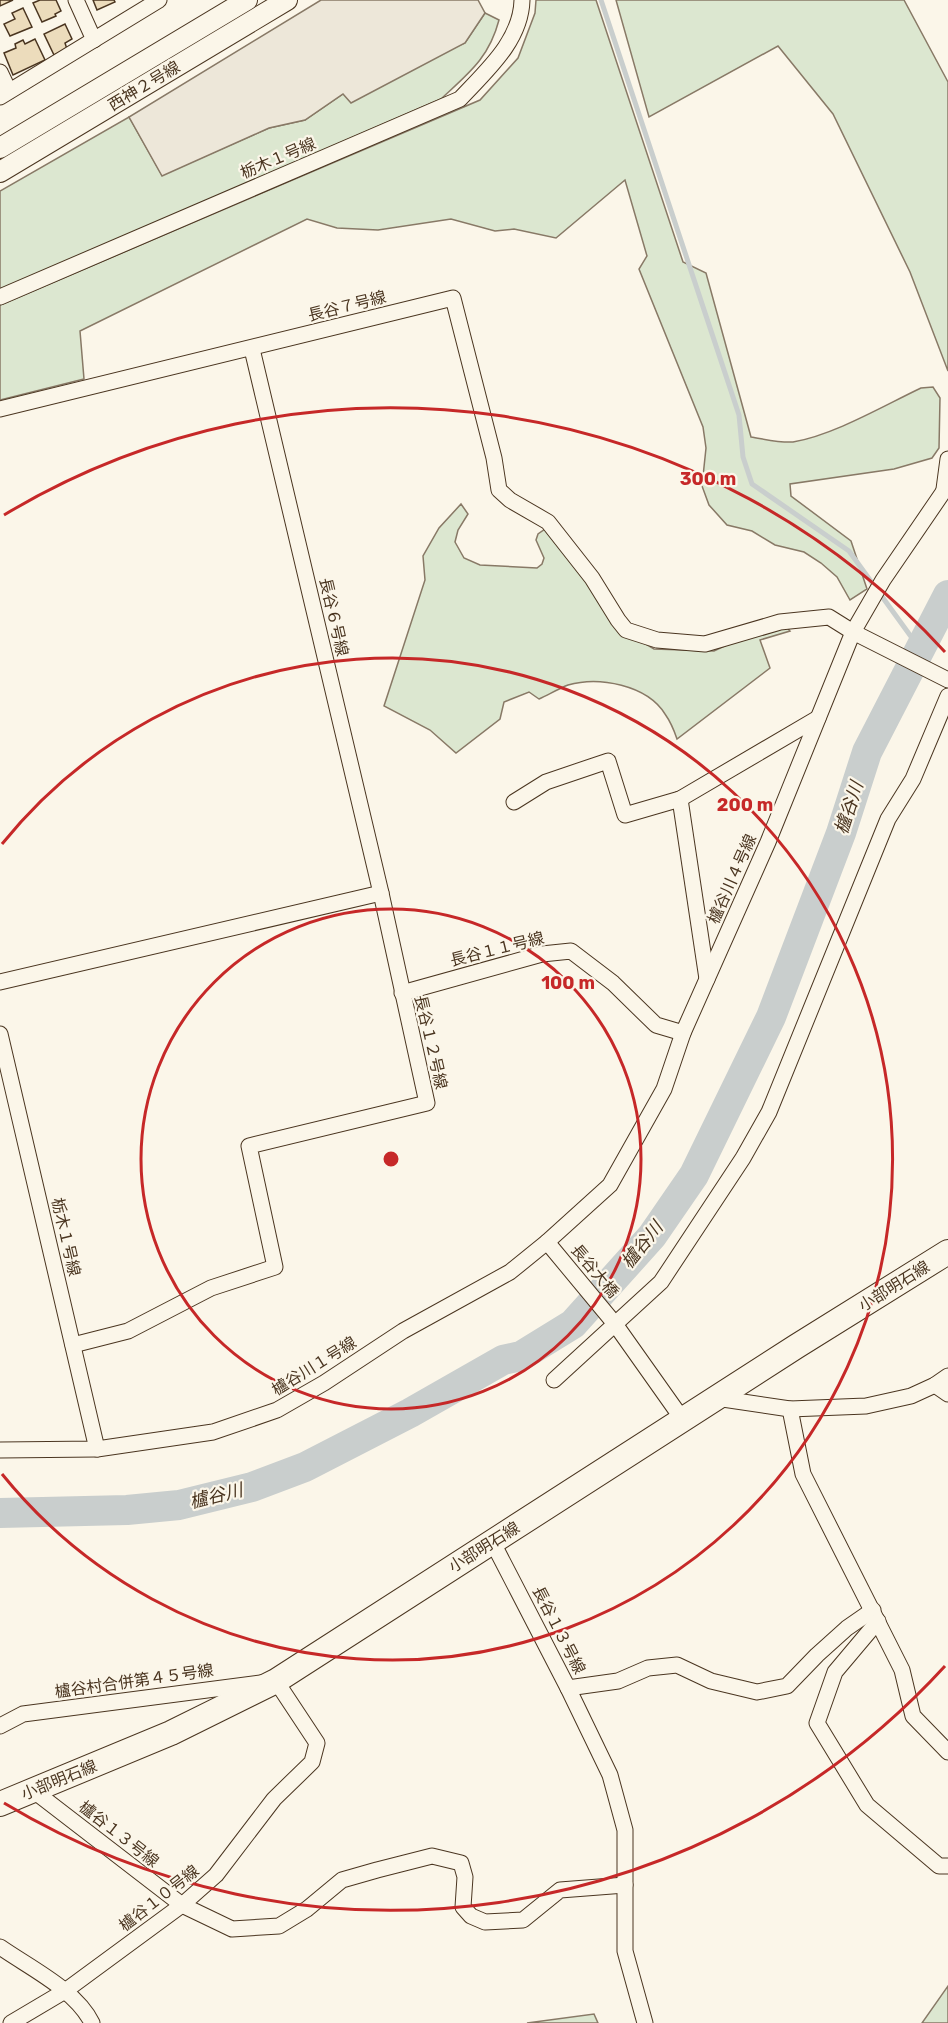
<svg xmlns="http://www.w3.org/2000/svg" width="948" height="2023" viewBox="0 0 948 2023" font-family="Rubik,'Noto Sans JP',sans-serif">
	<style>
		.green { fill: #dce7d0; stroke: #887966; stroke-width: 1.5 }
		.parking { fill: #ede7d9; stroke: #887966; stroke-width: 1.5 }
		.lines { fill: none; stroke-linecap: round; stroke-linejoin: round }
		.stream { stroke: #c9cecd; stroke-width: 5 }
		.river { stroke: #c9cecd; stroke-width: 30 }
		.building { fill: #ecdcbc; stroke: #4a3520; stroke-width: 1.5 }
		.minor-casing { stroke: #4a3520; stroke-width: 17 }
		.tertiary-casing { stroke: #4a3520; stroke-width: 22 }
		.primary-casing { stroke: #4a3520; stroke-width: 26 }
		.minor { stroke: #fbf6e9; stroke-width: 15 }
		.tertiary { stroke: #fbf6e9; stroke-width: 20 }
		.primary { stroke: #fbf6e9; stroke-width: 24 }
		.ring { fill: none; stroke: #c62828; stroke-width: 3 }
		.labels { text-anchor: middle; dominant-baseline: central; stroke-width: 4.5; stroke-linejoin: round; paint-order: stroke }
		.street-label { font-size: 16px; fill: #4a3520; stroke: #fbf6e9 }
		.water-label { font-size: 18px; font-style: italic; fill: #4a3520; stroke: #fbf6e9 }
		.centre { fill: #c62828; stroke: #fbf6e9; stroke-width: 3 }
		.ring-label { font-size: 18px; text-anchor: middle; font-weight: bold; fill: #c62828; stroke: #fbf6e9; stroke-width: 4.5; stroke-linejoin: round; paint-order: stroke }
	</style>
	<rect width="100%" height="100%" fill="#fbf6e9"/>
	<g class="green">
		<path d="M536,0H596L683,262L706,273L751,437C764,439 780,443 793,442C834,435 883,406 921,388L933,387L940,398L939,448L932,458L894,469L790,484L791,496L851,541L867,589L850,600L837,577L821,563L804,552L775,545L752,531L727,525L709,505L702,486L706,448L703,427L639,269L647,256L625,180L556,238L514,229L495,231L451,219L378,230L337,228L307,219L80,331L84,379L0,400V305L480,100L518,58L535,13Z"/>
		<path d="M616,0H904L948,82V371L910,272L833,114L778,46L649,117Z"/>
		<path d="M485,13L499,20C489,58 469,73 441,99L0,291V191L129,117L162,175L269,128L305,120L343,94L465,43Z"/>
		<path d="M461,504L468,514L458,530L455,542L464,558L480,565L537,568L542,564L544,558L536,540L538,534L548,527L619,628L654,649L714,651L748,635L785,625L790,631L760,640L770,668L677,739C674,730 670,721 665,714C647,685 599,676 568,685C558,689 548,695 539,699L529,692L504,702L500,719L456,753L430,730L384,706L425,580L423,556L439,528Z"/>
		<path d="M948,1986V2023H922Z"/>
		<path d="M594,2014L598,2023H527Z"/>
	</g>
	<path class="parking" d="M321,0H478L485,13L465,43L351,103L343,94L305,120L269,128L162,176L129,117Z"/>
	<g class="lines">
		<path class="stream" d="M601,0L739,415L743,457L752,484L849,551L920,649"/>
		<path class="river" d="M0,1513L127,1510L179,1505L252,1487L305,1467L410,1413L503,1360L521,1356L573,1324L652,1236L694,1175L771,1017L841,833L867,752L948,595"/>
	</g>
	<g class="building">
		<path d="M0,0H13L0,6Z"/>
		<path d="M40,0H56L61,11L55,14L56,16L42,22L33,3Z"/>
		<path d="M93,0H114L115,2L97,10Z"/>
		<path d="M23,8L32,27L10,36L4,24L15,19L12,13Z"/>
		<path d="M65,24L72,39L65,43L67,49L54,55L44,34Z"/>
		<path d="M35,39L45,60L13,75L4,53L16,48L15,44L23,40L25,44Z"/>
	</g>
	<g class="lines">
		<g class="minor-casing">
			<g id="minor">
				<path d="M76,0L94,40"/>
				<path d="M0,72L9,91"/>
				<path d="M0,97L159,0"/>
				<path d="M0,297L460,99C486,71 521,41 522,0"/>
				<path d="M252,349L381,893"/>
				<path d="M0,409L453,298L494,458L499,490L510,500L548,522L592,578L618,620L626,630L657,640L705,644L780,622L829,617L853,632L948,680"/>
				<path d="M944,489L948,459"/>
				<path d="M680,799L707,979"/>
				<path d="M514,802L546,782L608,761L625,815L680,799L818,718"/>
				<path d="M0,982L381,893L427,1103L249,1146L275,1267L211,1288L128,1331L73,1345"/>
				<path d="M402,993L542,954L571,951L613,983L656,1025L683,1033"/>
				<path d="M0,1034L97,1449"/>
				<path d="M547,1242L615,1324L683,1420"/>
				<path d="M554,1380L661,1282L743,1158L769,1112L888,819L913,779L948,696"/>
				<path d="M935,1385L948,1394"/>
				<path d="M716,1398L790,1409L866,1406L911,1396L935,1385L948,1376"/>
				<path d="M790,1409L803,1474L902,1670L913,1716L948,1752"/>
				<path d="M0,1450L97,1449L213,1432L277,1410L324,1383L403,1331L510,1272L547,1242L610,1185L664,1089L683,1033L768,842L853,632L883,580L948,485"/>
				<path d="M492,1541L568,1688L618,1681L648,1668L677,1665L711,1681L757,1692L787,1686L817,1655L847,1628L873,1610"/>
				<path d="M878,1621L835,1672L817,1723L867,1805L939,1866H948"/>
				<path d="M568,1688L610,1775L625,1830V1951L645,2023"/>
				<path d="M0,1726L23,1714L276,1681L317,1743L312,1762L274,1799L216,1875L182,1905L65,1991L11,2023"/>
				<path d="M34,1791L182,1905L232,1929L279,1926L307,1909L342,1880L377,1870L432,1856L461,1863L465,1877L463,1907L471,1916L485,1922L523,1920L560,1890L625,1885"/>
				<path d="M0,1947C30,1968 76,1990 92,2023"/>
			</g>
		</g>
		<g class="tertiary-casing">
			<g id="tertiary">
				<path d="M0,148L247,0"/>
				<path d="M0,172L287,0"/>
			</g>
		</g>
		<g class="primary-casing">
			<path id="primary" d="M0,1804L171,1733L276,1681L797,1346L948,1252"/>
		</g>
		<use href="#minor" class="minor"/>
		<use href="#tertiary" class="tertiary"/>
		<use href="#primary" class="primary"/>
	</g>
	<g class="ring">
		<circle cx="391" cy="1159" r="250"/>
		<path d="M2 844A501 501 0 1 1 2 1474"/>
		<path d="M945 1666A751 751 0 0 1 4 1803M4 515A751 751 0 0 1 945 652"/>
	</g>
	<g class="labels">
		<g class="street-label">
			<text transform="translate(144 86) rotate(-31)">西神２号線</text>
			<text transform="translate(278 158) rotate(-23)">栃木１号線</text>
			<text transform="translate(347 306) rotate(-14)">長谷７号線</text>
			<text transform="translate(334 617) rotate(77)">長谷６号線</text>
			<text transform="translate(732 879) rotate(-66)">櫨谷川４号線</text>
			<text transform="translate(497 949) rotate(-14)">長谷１１号線</text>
			<text transform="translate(431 1042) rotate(77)">長谷１２号線</text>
			<text transform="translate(66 1237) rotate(77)">栃木１号線</text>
			<text transform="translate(595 1271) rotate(50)">長谷大橋</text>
			<text transform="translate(894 1286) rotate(-32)">小部明石線</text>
			<text transform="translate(314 1366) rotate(-32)">櫨谷川１号線</text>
			<text transform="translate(484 1547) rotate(-32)">小部明石線</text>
			<text transform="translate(559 1630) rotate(63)">長谷１３号線</text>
			<text transform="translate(134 1681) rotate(-8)">櫨谷村合併第４５号線</text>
			<text transform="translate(59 1780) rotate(-22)">小部明石線</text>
			<text transform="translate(119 1834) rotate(38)">櫨谷１３号線</text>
			<text transform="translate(159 1898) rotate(-38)">櫨谷１０号線</text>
		</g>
		<g class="water-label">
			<text transform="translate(849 808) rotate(-72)">櫨谷川</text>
			<text transform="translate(642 1245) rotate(-51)">櫨谷川</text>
			<text transform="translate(216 1496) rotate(-14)">櫨谷川</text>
		</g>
	</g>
	<circle cx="391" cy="1159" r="9" class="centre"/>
	<g class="ring-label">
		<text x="708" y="485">300 m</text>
		<text x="745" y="811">200 m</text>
		<text x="568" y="989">100 m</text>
	</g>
</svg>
